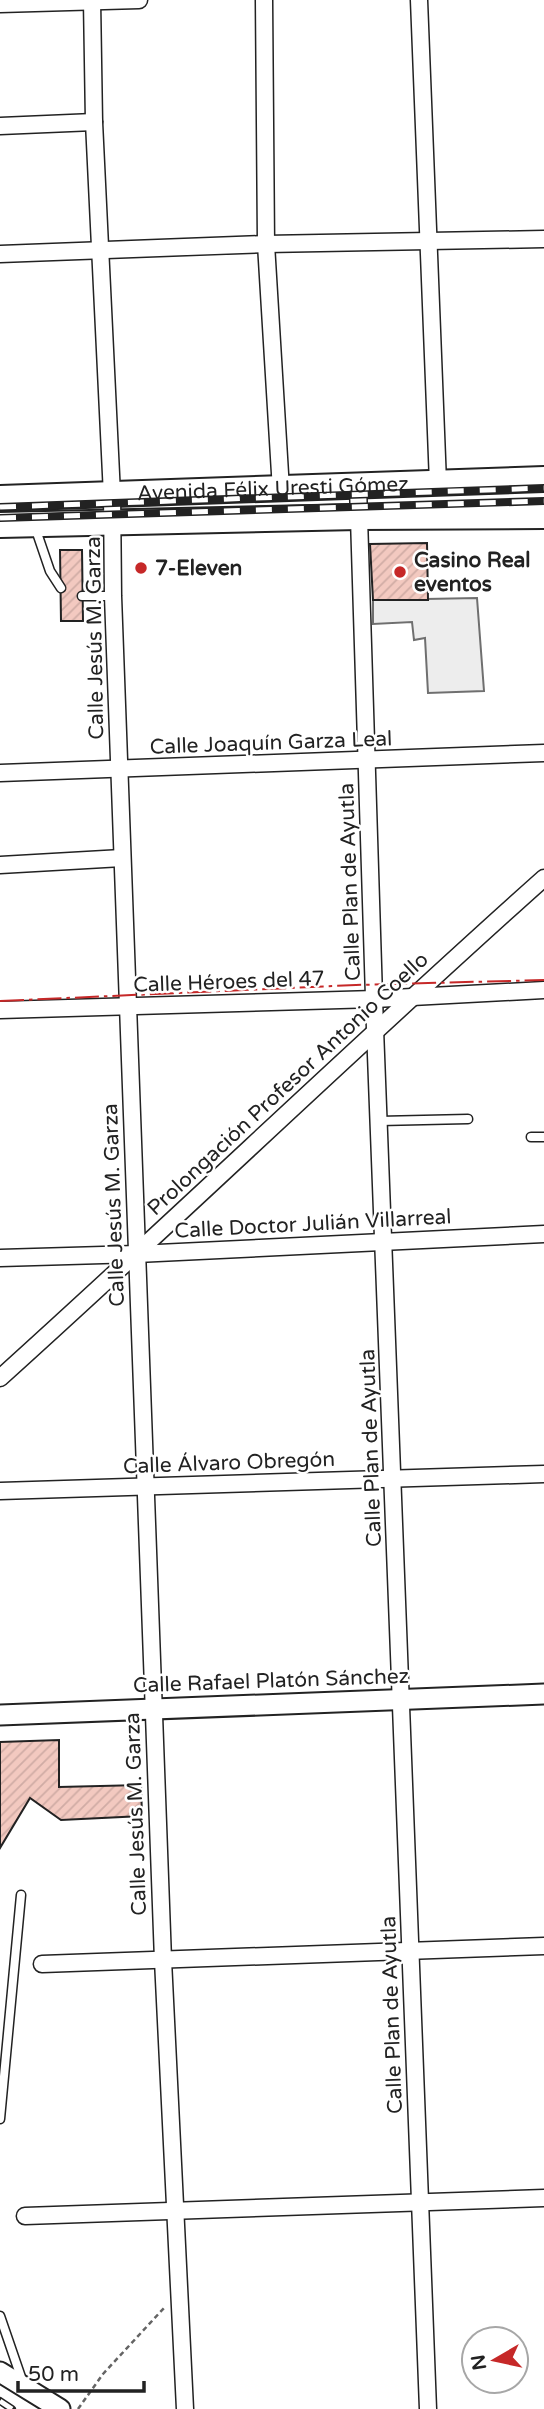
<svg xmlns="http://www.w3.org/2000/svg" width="544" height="2409" viewBox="0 0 544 2409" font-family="'Varela Round',sans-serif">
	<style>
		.parking { fill: #ededed; stroke: #6f6f6f; stroke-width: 2 }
		.building { fill: url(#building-hatch); stroke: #222; stroke-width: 2 }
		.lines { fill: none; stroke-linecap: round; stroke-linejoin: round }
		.service-casing { stroke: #222; stroke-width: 11 }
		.minor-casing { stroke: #222; stroke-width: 19 }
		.tertiary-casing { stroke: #222; stroke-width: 23 }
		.primary-casing { stroke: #222; stroke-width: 28 }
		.path { stroke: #646464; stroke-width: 2.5; stroke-dasharray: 5 3.5; stroke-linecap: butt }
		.service { stroke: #fff; stroke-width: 8 }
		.minor { stroke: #fff; stroke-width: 16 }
		.tertiary { stroke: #fff; stroke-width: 19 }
		.primary { stroke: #fff; stroke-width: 24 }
		.rail-casing { stroke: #222; stroke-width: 8 }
		.rail { stroke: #fff; stroke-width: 5; stroke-dasharray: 16; stroke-linecap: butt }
		.power { stroke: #c62828; stroke-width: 2; stroke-dasharray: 24 5 3.5 5; stroke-linecap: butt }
		.poi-dot { fill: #c62828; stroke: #fff; stroke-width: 2.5 }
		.labels { text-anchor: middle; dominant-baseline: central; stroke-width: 5; stroke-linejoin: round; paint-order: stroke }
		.street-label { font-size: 21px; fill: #222; stroke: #fff }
		.poi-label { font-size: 21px; font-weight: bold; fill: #222; stroke: #fff; text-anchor: start }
	</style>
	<defs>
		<pattern id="building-hatch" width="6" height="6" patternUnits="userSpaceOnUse" patternTransform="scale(1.75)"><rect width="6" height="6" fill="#f3c9c0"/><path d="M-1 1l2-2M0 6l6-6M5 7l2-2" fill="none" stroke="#d0aca5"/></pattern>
	</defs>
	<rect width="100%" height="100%" fill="#fff"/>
	<path class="parking" d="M477,598L484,691L428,693L425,638L414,640L412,622L373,624V600Z"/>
	<g class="building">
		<path d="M427,543L428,600H373L370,544Z"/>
		<path d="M60,550H82L83,621H61Z"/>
		<path d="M59,1740V1787L141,1785L142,1816L61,1820L30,1798L0,1848V1742Z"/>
	</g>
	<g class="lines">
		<g class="service-casing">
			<g id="service">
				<path d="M35,527L50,571L61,588"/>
				<path d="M82,596H113"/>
				<path d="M379,1121L468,1119"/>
				<path d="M531,1137H544"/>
				<path d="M0,2119L21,1895"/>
				<path d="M0,2316L22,2380"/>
			</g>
		</g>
		<g class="minor-casing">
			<g id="minor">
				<path d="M92,0L94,122L112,495L113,596L163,1960L185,2409"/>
				<path d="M264,0L266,244L281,490"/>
				<path d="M419,0L438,483"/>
				<path d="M0,4L139,0"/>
				<path d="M0,126L94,122"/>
				<path d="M0,254L266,244L544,239"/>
				<path d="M358,486L375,1029L428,2409"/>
				<path d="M0,773L544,753"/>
				<path d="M0,865L122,858"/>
				<path d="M0,1010L375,999L544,990"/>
				<path d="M0,1258L137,1254L544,1234"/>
				<path d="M0,1378C183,1213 360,1042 544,878"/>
				<path d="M0,1491L544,1474"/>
				<path d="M42,1964L544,1946"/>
				<path d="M25,2216L544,2198"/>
			</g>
		</g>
		<g class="tertiary-casing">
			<g id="tertiary">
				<path d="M0,1715L544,1694"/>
				<path d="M0,2372L60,2409"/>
			</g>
		</g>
		<g class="primary-casing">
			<g id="primary">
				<path id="s1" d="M0,498L544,479"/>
				<path d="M0,525L358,517L544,516"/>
			</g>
		</g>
		<path class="path" d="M78,2409L103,2374L164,2308"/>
		<use href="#service" class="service"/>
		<use href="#minor" class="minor"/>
		<use href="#tertiary" class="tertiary"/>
		<use href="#primary" class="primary"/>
		<g class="rail-casing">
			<g id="rail">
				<path d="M0,507L544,488"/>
				<path d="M0,518L544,501"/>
				<path d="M0,2401L12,2409"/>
			</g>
		</g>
		<use href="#rail" class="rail"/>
		<path class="power" d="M0,1001L356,985L544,980"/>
	</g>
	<g class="poi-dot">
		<circle cx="141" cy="568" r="7"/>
		<circle cx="400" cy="572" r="7"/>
	</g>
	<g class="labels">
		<g class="street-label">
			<text stroke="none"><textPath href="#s1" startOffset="273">Avenida Félix Uresti Gómez</textPath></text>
			<text transform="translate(95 638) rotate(-91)">Calle Jesús M. Garza</text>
			<text transform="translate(271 743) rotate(-2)">Calle Joaquín Garza Leal</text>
			<text transform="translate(350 882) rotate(-92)">Calle Plan de Ayutla</text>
			<text transform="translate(229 982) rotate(-2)">Calle Héroes del 47</text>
			<text transform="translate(288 1084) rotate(-43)">Prolongación Profesor Antonio Coello</text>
			<text transform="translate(114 1205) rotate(-92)">Calle Jesús M. Garza</text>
			<text transform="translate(313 1224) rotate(-3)">Calle Doctor Julián Villarreal</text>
			<text transform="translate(371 1448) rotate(-92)">Calle Plan de Ayutla</text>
			<text transform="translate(229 1463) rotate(-2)">Calle Álvaro Obregón</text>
			<text transform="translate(271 1681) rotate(-2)">Calle Rafael Platón Sánchez</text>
			<text transform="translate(136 1814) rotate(-92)">Calle Jesús M. Garza</text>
			<text transform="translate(392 2015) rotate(-92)">Calle Plan de Ayutla</text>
		</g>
		<g class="poi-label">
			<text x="414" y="560">Casino Real<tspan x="414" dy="24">eventos</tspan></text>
			<text x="155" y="568">7-Eleven</text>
		</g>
	</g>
	<g transform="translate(495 2360) rotate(261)"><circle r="33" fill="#ffffff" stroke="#a7a7a7" stroke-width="2"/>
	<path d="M0-5L12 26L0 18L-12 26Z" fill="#c62828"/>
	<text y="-10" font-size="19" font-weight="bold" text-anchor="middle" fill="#222222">N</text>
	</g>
	<path d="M18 2381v10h126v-10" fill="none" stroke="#222222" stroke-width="3.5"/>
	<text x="28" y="2381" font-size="21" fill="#222222" stroke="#ffffff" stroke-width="5" paint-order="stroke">50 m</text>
</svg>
